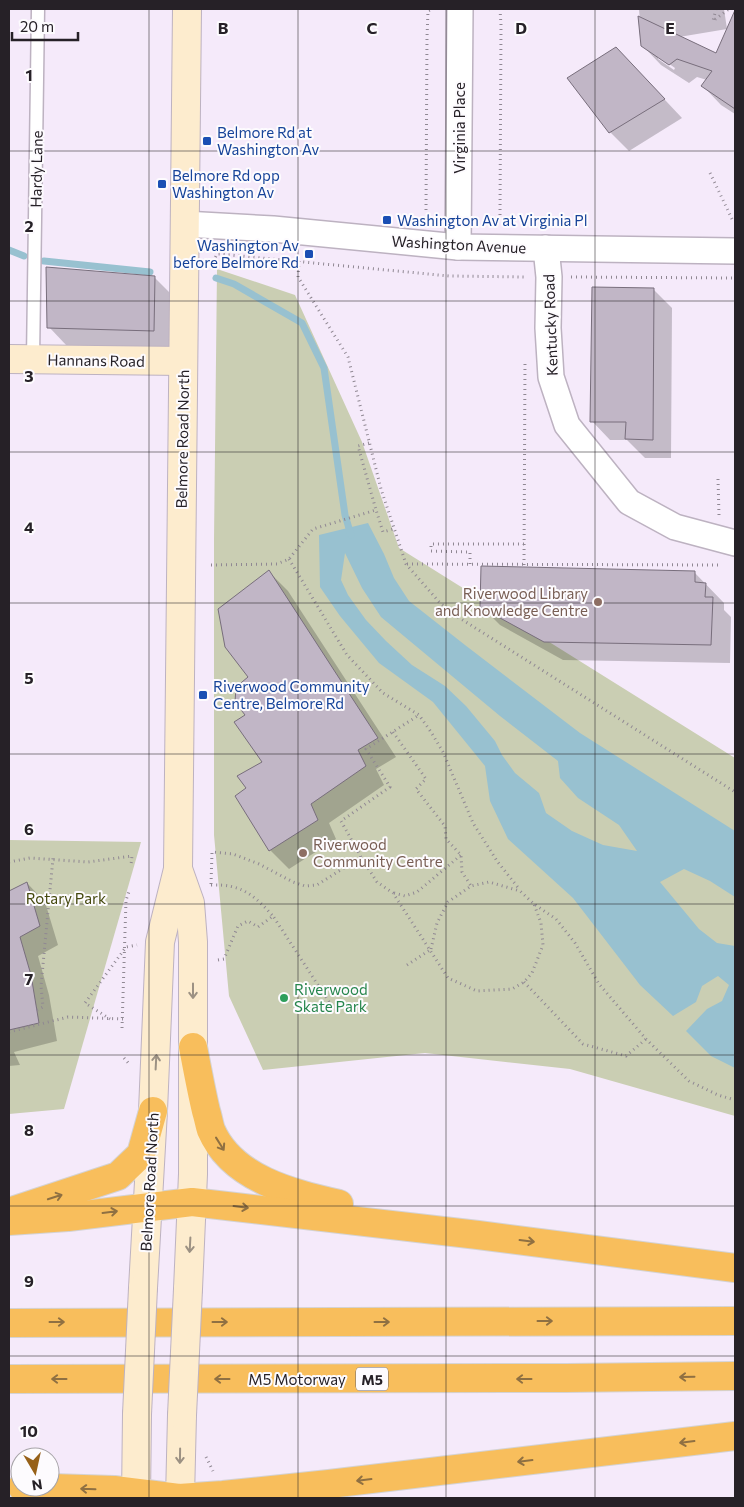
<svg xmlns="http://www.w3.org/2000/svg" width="744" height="1507" viewBox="0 0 744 1507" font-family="Commissioner,sans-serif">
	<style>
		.green { fill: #caceb3 }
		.water { fill: #98c1d0; fill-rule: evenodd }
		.shadow { fill: #0003; fill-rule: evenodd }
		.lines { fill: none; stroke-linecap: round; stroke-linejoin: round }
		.stream { stroke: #98c1d0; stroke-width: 7 }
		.building { fill: #c1b6c6; stroke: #786e7c }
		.service-casing { stroke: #bdb2c1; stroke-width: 15 }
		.minor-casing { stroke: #bdb2c1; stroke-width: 28 }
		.secondary-casing { stroke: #bdb2c1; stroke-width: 30 }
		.motorway-casing { stroke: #d4d3d4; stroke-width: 30 }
		.path { stroke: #908893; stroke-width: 3; stroke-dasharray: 1 4; stroke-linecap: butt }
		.service { stroke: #fff; stroke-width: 12 }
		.minor { stroke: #fff; stroke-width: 25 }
		.secondary { stroke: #fdecce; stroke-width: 28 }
		.motorway { stroke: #f8be5c; stroke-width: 28 }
		.secondary-bridge-casing { stroke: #bdb2c1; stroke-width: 30; stroke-linecap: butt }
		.secondary-bridge { stroke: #fdecce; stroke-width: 28 }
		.oneway { stroke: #9c9183 }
		.oneway2 { stroke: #8f7042 }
		.grid { fill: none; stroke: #262127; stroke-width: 1; stroke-opacity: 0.55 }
		.transit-dot { fill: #1a4fb4; stroke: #fdfbfe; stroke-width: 2 }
		.education-dot { fill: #8d6e63; stroke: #fdfbfe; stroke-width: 2 }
		.leisure-dot { fill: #2e9e5b; stroke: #fdfbfe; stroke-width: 2 }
		.labels { text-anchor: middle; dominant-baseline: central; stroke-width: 4; stroke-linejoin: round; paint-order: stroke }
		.shield { fill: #fdfbfe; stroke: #666268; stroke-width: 1 }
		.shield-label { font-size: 14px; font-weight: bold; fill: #262127 }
		.street-label { font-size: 15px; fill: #262127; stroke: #fdfbfe }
		.transit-label { font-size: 15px; fill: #164399; stroke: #fdfbfe; text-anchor: start }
		.education-label { font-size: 15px; fill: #785e54; stroke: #fdfbfe; text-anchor: end }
		.park-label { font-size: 15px; fill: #44480d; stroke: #fdfbfe }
		.leisure-label { font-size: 15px; fill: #27864d; stroke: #fdfbfe; text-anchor: start }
		.grid-label { font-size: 16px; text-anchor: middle; font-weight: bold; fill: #262127; stroke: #fdfbfe; stroke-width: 4; stroke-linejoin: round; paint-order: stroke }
	</style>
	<rect width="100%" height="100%" fill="#f5eafa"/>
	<g class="green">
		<path d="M217,269L295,295L362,442L399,548L735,758V1116L570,1069L425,1053L263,1070L229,996L214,835V540Z"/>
		<path d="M9,840L141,842L64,1109L9,1114Z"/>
	</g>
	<path class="water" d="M368,523L384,554L394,578L409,601L465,645L580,733L735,831V897L710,881L684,869L660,882L699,929L717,943L735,946V1068L711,1056L686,1031L707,1009L722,1001L729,985L718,976L702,986L696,1002L673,1016L640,985L573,898L508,839L490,801L485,766L433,702L379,663L340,616L320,587L319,535ZM345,553L362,588L381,617L500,716L558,761L560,778L578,798L619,825L637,851L603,845L572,831L546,813L539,793L515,773L502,755L495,741L466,706L445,686L412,665L386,641L366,620L348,595L341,580Z"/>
	<g class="shadow">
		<path d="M639,9H724L727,29L679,37L717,55L724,38L735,42V114L721,105L703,86L707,80L697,77L689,83L661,65L642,45ZM658,56L675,68L674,70L658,59Z"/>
		<path d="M616,48L682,118L629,151L610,132L569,78Z"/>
		<path d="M154,277L173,296L172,350L67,346L49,327Z"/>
		<path d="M653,289L672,308L671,458H645L627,440H610L592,421Z"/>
		<path d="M269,572L288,591L396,757L376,769L384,785L329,823L336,839L289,869L270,850L248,789L264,762L247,715L250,678Z"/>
		<path d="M694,572L724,603V610L731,617L730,663L563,660L500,625L481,606Z"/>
		<path d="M27,883L45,902L58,945L38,956L49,995L57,1041L14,1052L20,1065L9,1066V892Z"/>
	</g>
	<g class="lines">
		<g class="stream">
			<path d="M9,250L24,256"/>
			<path d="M44,261L150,272"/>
			<path d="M216,278L234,284L302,323L324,368L345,515L351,535"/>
		</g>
	</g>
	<g class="building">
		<path d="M735,10V109L701,86L712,71L677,59L669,65L641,46L638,16L716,53Z"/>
		<path d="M616,47L665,99L609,133L567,78Z"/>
		<path d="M46,267L155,276L154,331L47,328Z"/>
		<path d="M592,287L654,288L653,440L625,439L626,422H590Z"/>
		<path d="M481,566L695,571V582L706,583L705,597H713L711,645L544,642L480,607Z"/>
		<path d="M269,570L378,738L358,750L366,766L311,804L318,820L269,851L235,796L246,788L237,776L262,762L234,722L245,715L235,702L236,687L248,677L225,647L218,609Z"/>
		<path d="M27,882L40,926L20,937L31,975L39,1023L9,1030V891Z"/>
	</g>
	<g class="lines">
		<g class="service-casing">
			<path id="service" d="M33,359L38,9"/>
		</g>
		<g class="minor-casing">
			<g id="minor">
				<path d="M184,224L273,229L458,247L735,251"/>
				<path d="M458,247L460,9"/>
				<path d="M546,248L549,277L548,328L551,377L567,425L629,502L675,527L735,543"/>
			</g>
		</g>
		<g class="secondary-casing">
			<g id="secondary">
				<path d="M9,359L183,361"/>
				<path d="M178,869L190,903L193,942V1174L188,1289"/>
				<path d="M143,1288L153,1111L160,942L178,869L187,9"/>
				<path d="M136,1498L137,1414"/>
				<path d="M180,1498L182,1415"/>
			</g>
		</g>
		<g class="motorway-casing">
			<g id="motorway">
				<path d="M193,1047C197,1068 201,1090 206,1111C208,1117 209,1124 211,1130C232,1179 292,1193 339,1204"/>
				<path d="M15,1210L118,1176L141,1154L153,1111"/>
				<path d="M9,1221L68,1217L192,1202L478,1235L735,1268"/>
				<path d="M9,1323L735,1321"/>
				<path d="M9,1379L566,1378L735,1376"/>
				<path d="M22,1487L114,1490L179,1498L223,1495L329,1484L735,1436"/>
			</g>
		</g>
		<g class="path">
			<path d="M500,9L501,25L500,217"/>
			<path d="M716,9L713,21L729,9"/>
			<path d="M710,173L733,221"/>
			<path d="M426,210L427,37L428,11L432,9"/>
			<path d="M299,261L298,277L348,357L381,489L406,564L440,603L458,617L735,792"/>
			<path d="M211,266L217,254H220L449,276L527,277"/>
			<path d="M571,277L735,278"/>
			<path d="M369,443L358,446L376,510"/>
			<path d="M718,479L719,515"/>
			<path d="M289,559L347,655L383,693L419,715L431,732L443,752L473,823L497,861L520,890"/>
			<path d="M407,564L721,565"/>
			<path d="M470,564V552L431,551V544H524"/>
			<path d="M211,565L277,564L289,559L313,529L376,510L383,532L393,529"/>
			<path d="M524,565L525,362"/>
			<path d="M393,732L426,779L416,789L445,826L446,839L461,855L462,872L471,886"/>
			<path d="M361,857L341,821L390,787L366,749L419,715"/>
			<path d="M9,862L30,858L88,862L132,856L131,865"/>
			<path d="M211,884L212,852L233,854L259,864L293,882L305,886L317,885L361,857L377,882L393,893L448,978L477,991L512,989L524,982L532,973L543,945L541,923L534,904"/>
			<path d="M211,885C241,884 253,894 273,916"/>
			<path d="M394,893L405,896L417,892L461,855"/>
			<path d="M431,949L437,923L448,902L471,886L489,882L520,891L534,904L556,919L575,943L599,984L646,1039L689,1081L718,1095L735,1100"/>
			<path d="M218,960L224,959L238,926L248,921L258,927L273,916L331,1005"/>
			<path d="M407,965L430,950"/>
			<path d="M524,982L583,1044L626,1056L646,1039"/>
			<path d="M37,1010L43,1007L41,986L53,858"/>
			<path d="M110,1019L85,1003L126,947L137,945"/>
			<path d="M122,1028L126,900L130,889"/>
			<path d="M9,1032L68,1017L123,1019"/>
			<path d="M124,1058L130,1065"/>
			<path d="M206,1457L213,1471"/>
		</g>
		<use href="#service" class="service"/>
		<use href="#minor" class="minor"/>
		<use href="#secondary" class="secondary"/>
		<use href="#motorway" class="motorway"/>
		<g class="secondary-bridge-casing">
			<g id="secondary-bridge">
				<path d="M137,1414L143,1288"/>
				<path d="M182,1415L188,1289"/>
			</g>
		</g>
		<use href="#secondary-bridge" class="secondary-bridge"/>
	</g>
	<defs><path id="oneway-shaft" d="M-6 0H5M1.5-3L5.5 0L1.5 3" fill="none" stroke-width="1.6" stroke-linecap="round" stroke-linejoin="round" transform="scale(1.25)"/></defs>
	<g class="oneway">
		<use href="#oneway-shaft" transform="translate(193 991) rotate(90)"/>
		<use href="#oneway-shaft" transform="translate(156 1062) rotate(-87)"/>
		<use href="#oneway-shaft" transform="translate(190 1245) rotate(93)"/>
		<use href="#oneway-shaft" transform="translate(180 1456) rotate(91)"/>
	</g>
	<g class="oneway2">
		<use href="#oneway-shaft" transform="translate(220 1144) rotate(58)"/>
		<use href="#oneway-shaft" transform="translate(55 1197) rotate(-18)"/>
		<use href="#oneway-shaft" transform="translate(241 1207) rotate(7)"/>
		<use href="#oneway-shaft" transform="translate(110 1212) rotate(-7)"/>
		<use href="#oneway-shaft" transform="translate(527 1241) rotate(7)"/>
		<use href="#oneway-shaft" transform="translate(545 1321)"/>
		<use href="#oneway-shaft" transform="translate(57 1322)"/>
		<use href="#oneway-shaft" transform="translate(220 1322)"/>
		<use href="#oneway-shaft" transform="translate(382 1322)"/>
		<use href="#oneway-shaft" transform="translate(687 1377) rotate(179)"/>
		<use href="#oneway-shaft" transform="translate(59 1379) rotate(180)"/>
		<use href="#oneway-shaft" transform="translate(222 1379) rotate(-180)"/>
		<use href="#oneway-shaft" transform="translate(524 1379) rotate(180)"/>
		<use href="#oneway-shaft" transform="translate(687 1442) rotate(173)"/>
		<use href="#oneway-shaft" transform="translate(525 1461) rotate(173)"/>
		<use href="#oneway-shaft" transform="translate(364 1480) rotate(173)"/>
		<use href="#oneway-shaft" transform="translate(88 1489) rotate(-178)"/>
	</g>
	<path class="grid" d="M149,9V1498M298,9V1498M446,9V1498M595,9V1498M9,151H735M9,301H735M9,452H735M9,603H735M9,754H735M9,904H735M9,1055H735M9,1206H735M9,1356H735"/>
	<g class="transit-dot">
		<rect x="202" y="136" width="10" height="10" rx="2.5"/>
		<rect x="157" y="179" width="10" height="10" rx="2.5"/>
		<rect x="382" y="215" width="10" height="10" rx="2.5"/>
		<rect x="304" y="249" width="10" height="10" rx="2.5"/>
		<rect x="198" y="690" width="10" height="10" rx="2.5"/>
	</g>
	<g class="education-dot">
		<circle cx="598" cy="602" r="5"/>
		<circle cx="303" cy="853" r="5"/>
	</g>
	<circle class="leisure-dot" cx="284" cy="998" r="5"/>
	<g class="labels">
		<rect class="shield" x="356" y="1367.5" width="32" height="23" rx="4"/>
		<g class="shield-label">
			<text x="372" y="1379">M5</text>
		</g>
		<g class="street-label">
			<text transform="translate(459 128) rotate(-90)">Virginia Place</text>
			<text transform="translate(36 169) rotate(-89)">Hardy Lane</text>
			<text transform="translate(459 244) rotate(3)">Washington Avenue</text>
			<text transform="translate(550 325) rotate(-92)">Kentucky Road</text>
			<text transform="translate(96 360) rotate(1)">Hannans Road</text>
			<text transform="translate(182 439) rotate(-89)">Belmore Road North</text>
			<text transform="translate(149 1182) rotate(-87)">Belmore Road North</text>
			<text x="297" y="1379">M5 Motorway</text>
		</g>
		<g class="transit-label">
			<text x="217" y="132">Belmore Rd at<tspan x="217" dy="17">Washington Av</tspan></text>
			<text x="172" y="175">Belmore Rd opp<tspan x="172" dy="17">Washington Av</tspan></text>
			<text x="397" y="220">Washington Av at Virginia Pl</text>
			<text x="299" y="245" text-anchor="end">Washington Av<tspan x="299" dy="17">before Belmore Rd</tspan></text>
			<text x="213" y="686">Riverwood Community<tspan x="213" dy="17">Centre, Belmore Rd</tspan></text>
		</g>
		<g class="education-label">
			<text x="588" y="593">Riverwood Library<tspan x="588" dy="17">and Knowledge Centre</tspan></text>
			<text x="313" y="844" text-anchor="start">Riverwood<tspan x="313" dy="17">Community Centre</tspan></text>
		</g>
		<g class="park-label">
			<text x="66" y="898">Rotary Park</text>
		</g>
		<g class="leisure-label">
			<text x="294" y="989">Riverwood<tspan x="294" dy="17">Skate Park</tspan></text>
		</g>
	</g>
	<g class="grid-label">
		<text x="223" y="34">B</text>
		<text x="372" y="34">C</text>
		<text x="521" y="34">D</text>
		<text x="670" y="34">E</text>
		<text x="29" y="81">1</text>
		<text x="29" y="232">2</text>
		<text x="29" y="382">3</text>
		<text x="29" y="533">4</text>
		<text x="29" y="684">5</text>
		<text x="29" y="835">6</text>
		<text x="29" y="985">7</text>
		<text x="29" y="1136">8</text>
		<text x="29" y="1287">9</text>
		<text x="29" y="1437">10</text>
	</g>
	<rect width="744" height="1507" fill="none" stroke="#262127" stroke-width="20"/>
	<g transform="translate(35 1472) rotate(171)"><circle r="24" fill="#fdfbfe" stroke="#a7a4a8"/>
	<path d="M0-4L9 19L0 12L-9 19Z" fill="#976119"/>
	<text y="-8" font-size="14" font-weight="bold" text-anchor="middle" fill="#262127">N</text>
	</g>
	<path d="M12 32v8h66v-8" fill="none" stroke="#262127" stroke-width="2.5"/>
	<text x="20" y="32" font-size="15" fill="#262127" stroke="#fdfbfe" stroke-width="4" paint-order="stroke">20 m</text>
</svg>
